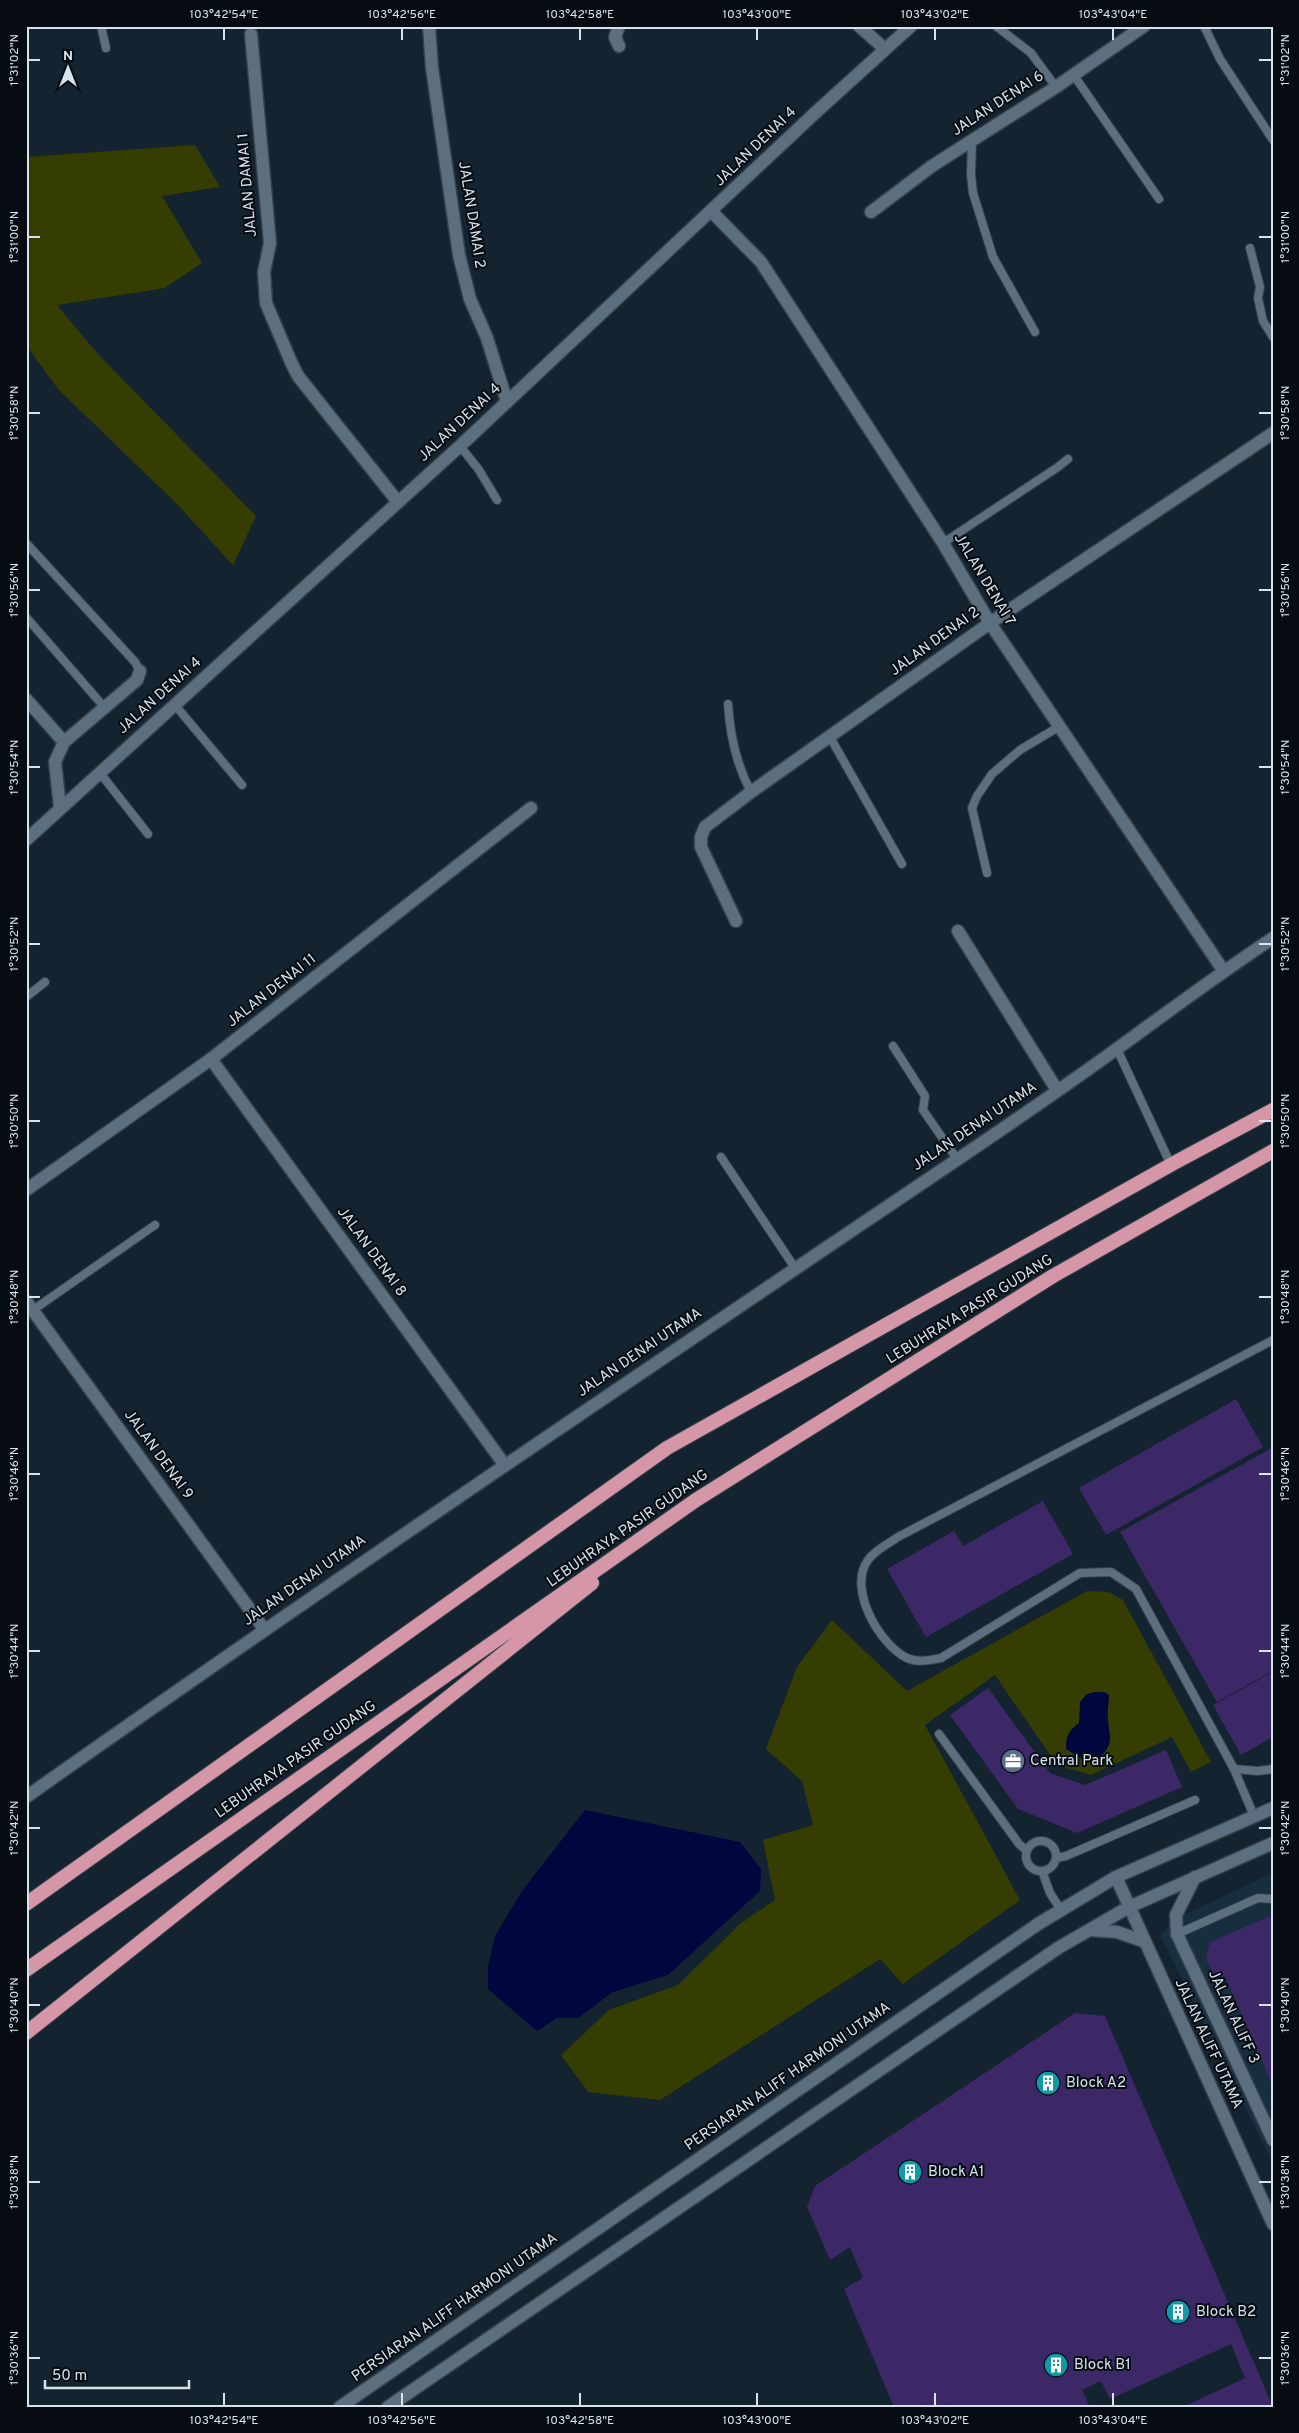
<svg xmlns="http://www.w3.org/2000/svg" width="1299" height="2433" viewBox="0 0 1299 2433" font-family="Overpass,sans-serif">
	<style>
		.built { fill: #172e3f }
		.green { fill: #353e00 }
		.water { fill: #00073f }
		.building { fill: #3c2866 }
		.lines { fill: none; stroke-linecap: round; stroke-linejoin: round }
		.service-casing { stroke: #34404a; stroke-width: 10 }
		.minor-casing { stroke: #34404a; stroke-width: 15 }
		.tertiary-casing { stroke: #34404a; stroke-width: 15 }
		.trunk-casing { stroke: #34404a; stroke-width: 16 }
		.service { stroke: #5c6f7e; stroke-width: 8 }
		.minor { stroke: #5c6f7e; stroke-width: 12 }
		.tertiary { stroke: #5c6f7e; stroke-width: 12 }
		.trunk { stroke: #d597a8; stroke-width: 14 }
		.ticks { fill: none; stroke: #d7e2ea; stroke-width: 2 }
		.labels { text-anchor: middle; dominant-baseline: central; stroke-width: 4; stroke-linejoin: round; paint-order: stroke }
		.street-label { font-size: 15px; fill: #d7e2ea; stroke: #060c12 }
		.poi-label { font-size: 15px; fill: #d7e2ea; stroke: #060c12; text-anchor: start }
		.neatline { fill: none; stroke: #d7e2ea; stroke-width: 2 }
		.ticks-label { font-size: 12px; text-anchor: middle; fill: #d7e2ea }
	</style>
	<rect width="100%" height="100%" fill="#132430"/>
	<path class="built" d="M1273,1873V2164L1160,1935L1177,1918Z"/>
	<g class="green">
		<path d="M195,145L220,187L162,196L202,263L165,288L57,305L96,352L256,516L233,565L176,503L58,389L26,345V157Z"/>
		<path d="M1087,1591L1108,1592L1123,1600L1211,1762L1191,1772L1172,1737L1091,1775L1057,1765L995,1675L925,1725L1020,1900L903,1984L880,1959L660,2100L588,2092L561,2055L609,2010L678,1985L741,1923L775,1900L763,1840L813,1825L802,1781L766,1749L797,1667L832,1620L907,1691Z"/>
	</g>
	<g class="water">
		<path d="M1095,1692H1104L1109,1695C1109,1703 1107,1712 1108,1720C1110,1741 1114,1742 1099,1759L1084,1760L1066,1749C1066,1736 1068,1731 1079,1723L1080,1702L1087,1694Z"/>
		<path d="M585,1810L740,1842L761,1869L760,1891L668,1975L613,1992L578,2018H557L537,2031L488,1989V1966L495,1936L522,1891Z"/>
	</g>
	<g class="building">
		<path d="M1236,1399L1263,1447L1106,1535L1079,1488Z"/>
		<path d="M1270,1449L1273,1454V1671L1217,1702L1120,1532Z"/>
		<path d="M1043,1501L1073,1554L926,1637L887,1569L954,1531L963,1546Z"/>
		<path d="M1273,1672V1737L1241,1755L1213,1705Z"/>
		<path d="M988,1688L1050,1773L1085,1785L1166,1750L1182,1787L1077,1833L1018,1809L950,1715Z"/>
		<path d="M1273,1915V2086L1225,1976L1215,1980L1206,1957L1210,1942Z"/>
		<path d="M1075,2013L1105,2016L1273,2407H1183L1245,2378L1231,2344L1110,2399L1101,2381L1082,2390L1090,2407H894L844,2289L863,2278L850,2247L830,2260L807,2207L815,2186Z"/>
	</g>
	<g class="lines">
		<g class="service-casing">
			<g id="service">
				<path d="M101,26L106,48"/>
				<path d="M996,26L1031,53L1056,87"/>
				<path d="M1204,26L1220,59L1273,140"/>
				<path d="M1073,74L1159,199"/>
				<path d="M972,140L971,175L973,193L993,257L1035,332"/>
				<path d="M1250,248L1260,287L1258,298L1263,321L1273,337"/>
				<path d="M460,446L479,470L497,500"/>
				<path d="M26,543L135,662L140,671"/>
				<path d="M943,543L1058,467L1068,459"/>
				<path d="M26,617L105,708"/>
				<path d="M728,704C730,736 736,764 751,792"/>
				<path d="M175,705L242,785"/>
				<path d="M830,737L902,864"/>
				<path d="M100,773L148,834"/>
				<path d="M987,873L972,808L977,796L992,774L1020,750L1060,726"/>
				<path d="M26,997L45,982"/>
				<path d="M893,1046L925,1096L923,1110L957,1159"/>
				<path d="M1117,1049L1171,1165"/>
				<path d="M721,1157L795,1268"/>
				<path d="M33,1310L155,1225"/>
				<path d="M939,1734L1019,1844L1026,1850"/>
				<path d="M1234,1769L1258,1771L1273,1769"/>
				<path d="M1254,1816L1234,1769L1136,1589L1111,1572L1080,1573L941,1658C930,1660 918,1663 907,1658C880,1645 847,1589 868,1560C875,1550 888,1544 898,1537L1273,1340"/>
				<circle cx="1041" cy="1856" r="15"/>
				<path d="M1056,1858L1066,1856L1195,1800"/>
				<path d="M1042,1871L1050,1893L1061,1910"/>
				<path d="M1177,1934L1258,1898L1273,1899"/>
			</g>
		</g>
		<g class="minor-casing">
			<g id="minor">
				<path d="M429,26L432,68L459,255L470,299L487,338L507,402"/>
				<path d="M619,26L615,37L619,46"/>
				<path d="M859,26L885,49"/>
				<path d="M251,34L270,243L264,272L266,303L291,362L298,376L398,502"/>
				<path d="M712,212L761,262L943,543L990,623L1223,970"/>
				<path d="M871,212L932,166L1056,87L1144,26"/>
				<path d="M26,699L64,742L55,762L60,807"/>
				<path d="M64,742L137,680L140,671"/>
				<path d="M736,921L701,847V837L705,827L751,792L990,623L1273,433"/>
				<path d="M958,931L1057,1090"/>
				<path d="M211,1059L504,1464"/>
				<path d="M26,1190L211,1059L531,808"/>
				<path d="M1116,1877L1273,2224"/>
				<path d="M1177,1934L1273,2140"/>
			</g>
		</g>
		<g class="tertiary-casing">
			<g id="tertiary">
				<path d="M26,840L460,446L815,113L911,26"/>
				<path d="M26,1301L264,1629"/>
				<path d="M26,1797C333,1580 644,1371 955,1161C1010,1124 1064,1087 1118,1048C1169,1011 1220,973 1273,938"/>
				<path d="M1090,1930L1117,1932L1143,1941"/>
				<path d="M1177,1934L1176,1915L1195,1877"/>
				<path d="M340,2407L1038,1924L1116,1877L1273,1808"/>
				<path d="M388,2407L1058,1948L1129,1907L1273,1843"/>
			</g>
		</g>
		<g class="trunk-casing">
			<g id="trunk">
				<path d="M26,1904L667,1448L1174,1163L1273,1110"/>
				<path d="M26,1970L696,1500L1053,1276L1273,1151"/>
				<path d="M26,2033L592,1583"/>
			</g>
		</g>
		<use href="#service" class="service"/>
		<use href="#minor" class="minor"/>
		<use href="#tertiary" class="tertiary"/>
		<use href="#trunk" class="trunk"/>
	</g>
	<path class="ticks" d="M224,28V40M402,28V40M580,28V40M757,28V40M935,28V40M1113,28V40M28,60H40M1259,60H1272M28,237H40M1259,237H1272M28,413H40M1259,413H1272M28,590H40M1259,590H1272M28,767H40M1259,767H1272M28,944H40M1259,944H1272M28,1121H40M1259,1121H1272M28,1297H40M1259,1297H1272M28,1474H40M1259,1474H1272M28,1651H40M1259,1651H1272M28,1828H40M1259,1828H1272M28,2005H40M1259,2005H1272M28,2182H40M1259,2182H1272M28,2358H40M1259,2358H1272M224,2393V2406M402,2393V2406M580,2393V2406M757,2393V2406M935,2393V2406M1113,2393V2406"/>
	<defs>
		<g id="office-disc" transform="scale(1.25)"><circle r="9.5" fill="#5c6f8a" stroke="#060c12"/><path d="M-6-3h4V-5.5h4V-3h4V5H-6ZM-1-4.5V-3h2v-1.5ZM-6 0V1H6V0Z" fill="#fff"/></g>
		<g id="building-disc" transform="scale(1.25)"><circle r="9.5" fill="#0f9aa8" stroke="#060c12"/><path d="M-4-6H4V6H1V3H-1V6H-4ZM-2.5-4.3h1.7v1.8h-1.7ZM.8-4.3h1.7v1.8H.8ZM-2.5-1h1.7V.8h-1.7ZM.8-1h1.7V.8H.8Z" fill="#fff"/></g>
	</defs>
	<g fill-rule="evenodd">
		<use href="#office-disc" x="1013" y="1761"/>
		<use href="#building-disc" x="1048" y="2083"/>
		<use href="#building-disc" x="910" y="2172"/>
		<use href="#building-disc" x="1178" y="2312"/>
		<use href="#building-disc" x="1056" y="2365"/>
	</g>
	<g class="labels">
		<g class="street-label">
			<text transform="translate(998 104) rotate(-33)">JALAN DENAI 6</text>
			<text transform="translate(756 147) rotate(-44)">JALAN DENAI 4</text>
			<text transform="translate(248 185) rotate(-95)">JALAN DAMAI 1</text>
			<text transform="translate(471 215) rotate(81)">JALAN DAMAI 2</text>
			<text transform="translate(460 423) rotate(-43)">JALAN DENAI 4</text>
			<text transform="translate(984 580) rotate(59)">JALAN DENAI 7</text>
			<text transform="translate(935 642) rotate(-36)">JALAN DENAI 2</text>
			<text transform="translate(160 696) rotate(-42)">JALAN DENAI 4</text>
			<text transform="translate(272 991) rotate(-38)">JALAN DENAI 11</text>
			<text transform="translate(975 1127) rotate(-34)">JALAN DENAI UTAMA</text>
			<text transform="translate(371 1252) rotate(54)">JALAN DENAI 8</text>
			<text transform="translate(970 1310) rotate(-32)">LEBUHRAYA PASIR GUDANG</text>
			<text transform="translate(640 1353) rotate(-34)">JALAN DENAI UTAMA</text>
			<text transform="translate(158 1455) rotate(54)">JALAN DENAI 9</text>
			<text transform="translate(628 1529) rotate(-35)">LEBUHRAYA PASIR GUDANG</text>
			<text transform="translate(305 1581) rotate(-35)">JALAN DENAI UTAMA</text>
			<text transform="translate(296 1760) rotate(-35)">LEBUHRAYA PASIR GUDANG</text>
			<text transform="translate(1233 2017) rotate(65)">JALAN ALIFF 3</text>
			<text transform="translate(1208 2044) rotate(65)">JALAN ALIFF UTAMA</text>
			<text transform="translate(788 2077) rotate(-35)">PERSIARAN ALIFF HARMONI UTAMA</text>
			<text transform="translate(455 2308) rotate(-35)">PERSIARAN ALIFF HARMONI UTAMA</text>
		</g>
		<g class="poi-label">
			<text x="1030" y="1761">Central Park</text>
			<text x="1066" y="2083">Block A2</text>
			<text x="928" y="2172">Block A1</text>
			<text x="1196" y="2312">Block B2</text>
			<text x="1074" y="2365">Block B1</text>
		</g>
	</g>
	<rect width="1299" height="2433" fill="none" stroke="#060c12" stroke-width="55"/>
	<g transform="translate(68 68)" stroke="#060c12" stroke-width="4" paint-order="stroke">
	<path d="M0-4L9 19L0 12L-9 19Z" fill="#d7e2ea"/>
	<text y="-8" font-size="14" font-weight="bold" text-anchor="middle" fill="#d7e2ea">N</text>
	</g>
	<path d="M45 2380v8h144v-8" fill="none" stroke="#d7e2ea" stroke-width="2.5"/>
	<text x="52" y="2380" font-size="15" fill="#d7e2ea" stroke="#060c12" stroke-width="4" paint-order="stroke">50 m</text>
	<rect x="28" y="28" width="1244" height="2378" class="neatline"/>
	<g class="ticks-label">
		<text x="224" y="18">103°42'54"E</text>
		<text x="402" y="18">103°42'56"E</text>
		<text x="580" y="18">103°42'58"E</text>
		<text x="757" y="18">103°43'00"E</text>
		<text x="935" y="18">103°43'02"E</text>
		<text x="1113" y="18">103°43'04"E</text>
		<text transform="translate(14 60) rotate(-90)" y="4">1°31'02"N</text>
		<text transform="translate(1285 60) rotate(-90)" y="4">1°31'02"N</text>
		<text transform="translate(14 237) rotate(-90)" y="4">1°31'00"N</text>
		<text transform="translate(1285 237) rotate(-90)" y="4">1°31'00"N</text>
		<text transform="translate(14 413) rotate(-90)" y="4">1°30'58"N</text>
		<text transform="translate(1285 413) rotate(-90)" y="4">1°30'58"N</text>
		<text transform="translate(14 590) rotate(-90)" y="4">1°30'56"N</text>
		<text transform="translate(1285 590) rotate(-90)" y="4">1°30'56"N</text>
		<text transform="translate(14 767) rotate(-90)" y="4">1°30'54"N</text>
		<text transform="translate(1285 767) rotate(-90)" y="4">1°30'54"N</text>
		<text transform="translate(14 944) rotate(-90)" y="4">1°30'52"N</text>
		<text transform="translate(1285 944) rotate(-90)" y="4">1°30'52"N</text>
		<text transform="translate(14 1121) rotate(-90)" y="4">1°30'50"N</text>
		<text transform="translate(1285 1121) rotate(-90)" y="4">1°30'50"N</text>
		<text transform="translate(14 1297) rotate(-90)" y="4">1°30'48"N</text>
		<text transform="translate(1285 1297) rotate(-90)" y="4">1°30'48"N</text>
		<text transform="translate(14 1474) rotate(-90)" y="4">1°30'46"N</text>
		<text transform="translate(1285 1474) rotate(-90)" y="4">1°30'46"N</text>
		<text transform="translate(14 1651) rotate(-90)" y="4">1°30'44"N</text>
		<text transform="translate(1285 1651) rotate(-90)" y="4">1°30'44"N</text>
		<text transform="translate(14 1828) rotate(-90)" y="4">1°30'42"N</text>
		<text transform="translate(1285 1828) rotate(-90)" y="4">1°30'42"N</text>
		<text transform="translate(14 2005) rotate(-90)" y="4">1°30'40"N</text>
		<text transform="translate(1285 2005) rotate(-90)" y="4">1°30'40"N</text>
		<text transform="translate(14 2182) rotate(-90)" y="4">1°30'38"N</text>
		<text transform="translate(1285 2182) rotate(-90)" y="4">1°30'38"N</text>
		<text transform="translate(14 2358) rotate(-90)" y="4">1°30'36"N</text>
		<text transform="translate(1285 2358) rotate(-90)" y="4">1°30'36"N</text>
		<text x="224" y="2424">103°42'54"E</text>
		<text x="402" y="2424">103°42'56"E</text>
		<text x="580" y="2424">103°42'58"E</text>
		<text x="757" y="2424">103°43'00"E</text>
		<text x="935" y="2424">103°43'02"E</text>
		<text x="1113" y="2424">103°43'04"E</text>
	</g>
</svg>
